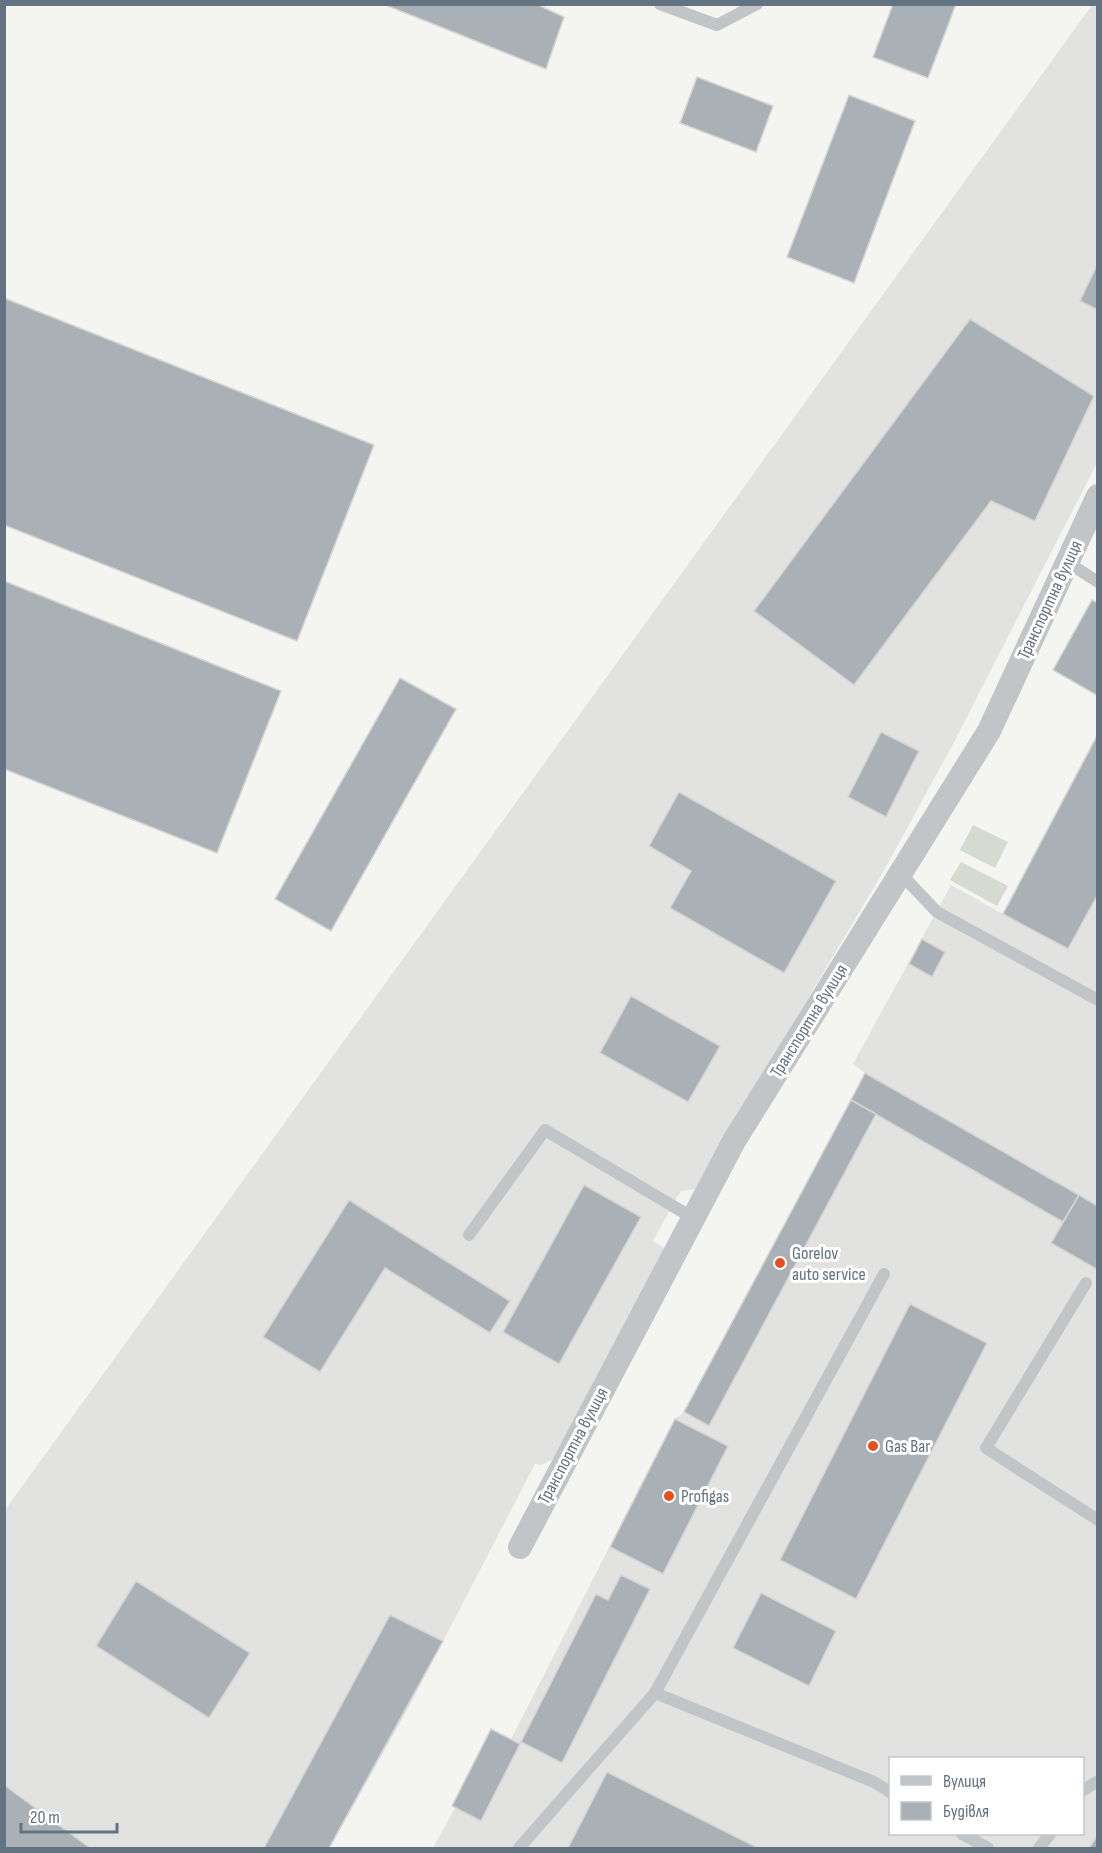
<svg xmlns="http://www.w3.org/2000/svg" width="1102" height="1853" viewBox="0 0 1102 1853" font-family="'Sofia Sans Condensed',sans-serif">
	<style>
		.built { fill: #e2e3e1; fill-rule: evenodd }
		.green { fill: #d5dbd1 }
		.building { fill: #a9b1b7; stroke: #d5d5d3; stroke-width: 1.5 }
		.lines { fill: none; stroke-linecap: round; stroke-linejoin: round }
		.service { stroke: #c1c5c8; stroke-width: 12 }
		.minor { stroke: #c1c5c8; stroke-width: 24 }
		.poi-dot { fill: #e5501f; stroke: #fff; stroke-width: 2 }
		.labels { text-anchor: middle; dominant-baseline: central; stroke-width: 6; stroke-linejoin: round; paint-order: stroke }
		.street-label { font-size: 18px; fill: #627382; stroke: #fff }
		.poi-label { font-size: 18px; fill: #627382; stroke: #fff; text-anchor: start }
	</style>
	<rect width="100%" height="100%" fill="#f4f4f0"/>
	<g class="built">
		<path d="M1092,5H1097V463L953,744L883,872L695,1189L681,1191L675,1201L653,1241L666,1249L553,1459L541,1465L535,1464L411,1703L330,1848H5V1510Z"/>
		<path d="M1097,734V1848H433L455,1808L511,1739L675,1419L684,1412L865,1073L853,1064L951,885L1003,914ZM890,1758H1082V1834H890Z"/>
	</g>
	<g class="green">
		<path d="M973,825L1008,842L995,868L960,850Z"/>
		<path d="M961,862L1008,886L997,906L950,880Z"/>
	</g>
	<g class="building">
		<path d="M383,4H536L564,17L546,69Z"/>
		<path d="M893,4H956L928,78L873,57Z"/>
		<path d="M697,77L773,106L756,152L680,123Z"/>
		<path d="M849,95L915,121L854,283L787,257Z"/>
		<path d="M1098,263V310L1080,301Z"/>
		<path d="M4,298L374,445L297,641L4,525Z"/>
		<path d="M970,319L1094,396L1035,521L991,501L854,685L754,611Z"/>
		<path d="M4,581L281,691L217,853L4,769Z"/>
		<path d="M1092,600L1098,603V696L1053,670Z"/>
		<path d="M400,678L456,709L331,931L275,899Z"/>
		<path d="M881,732L919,751L886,817L848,797Z"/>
		<path d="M1098,734V894L1068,949L1003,914Z"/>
		<path d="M679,792L836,881L784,973L670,908L691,871L649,846Z"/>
		<path d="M922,939L945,952L932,977L909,964Z"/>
		<path d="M631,996L720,1046L688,1102L600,1053Z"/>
		<path d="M865,1073L1079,1195L1063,1222L851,1100Z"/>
		<path d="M851,1100L876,1114L709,1426L684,1412Z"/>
		<path d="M584,1185L641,1217L559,1364L503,1332Z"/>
		<path d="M1079,1195L1098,1206V1270L1051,1243Z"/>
		<path d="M349,1200L510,1301L490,1333L385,1268L320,1372L263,1337Z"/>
		<path d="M910,1304L987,1343L856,1599L780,1560Z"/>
		<path d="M675,1419L728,1446L663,1574L610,1547Z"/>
		<path d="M621,1575L650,1589L562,1763L521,1742L596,1594L608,1600Z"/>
		<path d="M136,1581L250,1653L209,1718L96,1646Z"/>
		<path d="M761,1593L836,1631L809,1686L733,1648Z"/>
		<path d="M390,1615L443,1641L329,1848H264Z"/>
		<path d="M491,1729L520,1744L481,1821L452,1806Z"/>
		<path d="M607,1772L758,1848H568Z"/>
		<path d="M4,1785L90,1848H4Z"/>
		<path d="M1098,1835V1848H1089Z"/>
	</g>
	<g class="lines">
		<g class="service">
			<path d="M660,4L717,25L757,4"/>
			<path d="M1067,562L1098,582"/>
			<path d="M901,874L937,912L1098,1000"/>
			<path d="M469,1235L545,1130L693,1218"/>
			<path d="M884,1274L655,1693L874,1782L890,1792"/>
			<path d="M1086,1283L986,1448L1098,1520"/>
			<path d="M1082,1791L1098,1781"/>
			<path d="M962,1834L988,1848"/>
			<path d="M519,1848L655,1693"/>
			<path d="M1039,1848L1050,1834"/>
		</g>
		<path class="minor" d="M520,1547L734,1141L989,731L1098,496"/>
	</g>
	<g class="poi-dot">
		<circle cx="780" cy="1263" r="6"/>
		<circle cx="873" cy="1446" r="6"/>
		<circle cx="669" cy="1496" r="6"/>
	</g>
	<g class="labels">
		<g class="street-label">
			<text transform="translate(1050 600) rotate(-65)">Транспортна вулиця</text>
			<text transform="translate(809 1021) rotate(-58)">Транспортна вулиця</text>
			<text transform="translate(573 1446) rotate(-62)">Транспортна вулиця</text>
		</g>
		<g class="poi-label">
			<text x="792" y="1253">Gorelov<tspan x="792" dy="21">auto service</tspan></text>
			<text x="885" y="1446">Gas Bar</text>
			<text x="681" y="1496">Profigas</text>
		</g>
	</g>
	<rect width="1102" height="1853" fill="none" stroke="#627382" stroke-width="12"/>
	<rect x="889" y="1757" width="195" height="78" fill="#ffffff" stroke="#c0c7cd" stroke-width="1.5"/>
	<rect x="901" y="1776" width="30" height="9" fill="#c1c5c8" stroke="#c0c7cd" stroke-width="1.5"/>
	<text x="943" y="1787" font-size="18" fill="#627382">Вулиця</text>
	<rect x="901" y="1802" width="30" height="18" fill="#a9b1b7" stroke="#c0c7cd" stroke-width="1.5"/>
	<text x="943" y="1817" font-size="18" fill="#627382">Будівля</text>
	<path d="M21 1823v9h96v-9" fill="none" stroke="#627382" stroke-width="3"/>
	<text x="30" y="1823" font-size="18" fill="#627382" stroke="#ffffff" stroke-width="4.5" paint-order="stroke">20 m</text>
</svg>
